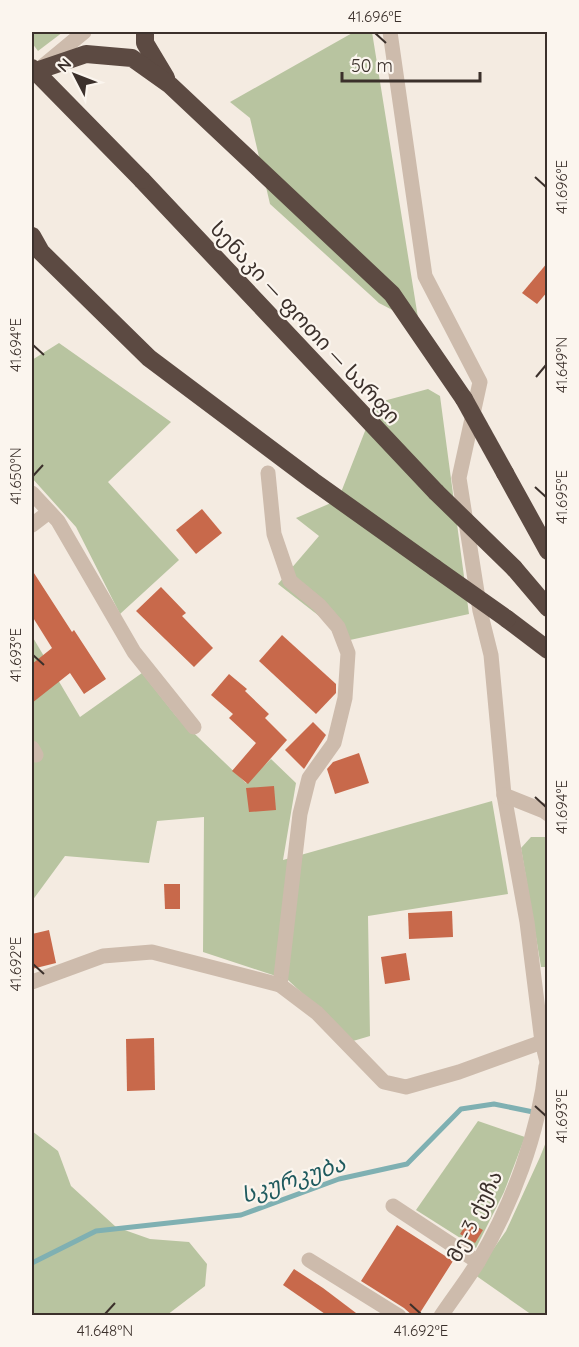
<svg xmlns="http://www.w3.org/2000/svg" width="579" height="1347" viewBox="0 0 579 1347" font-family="Quicksand,'Noto Sans Georgian',sans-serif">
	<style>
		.green { fill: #b8c4a0 }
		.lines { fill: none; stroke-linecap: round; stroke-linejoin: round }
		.stream { stroke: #7fb0b2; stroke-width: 5 }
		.building { fill: #c8694b }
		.minor { stroke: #cdbbac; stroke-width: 15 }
		.highway { stroke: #5c4a42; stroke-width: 18 }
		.highway-bridge { stroke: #5c4a42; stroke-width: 18 }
		.ticks { fill: none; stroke: #3b302b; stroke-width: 2 }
		.labels { text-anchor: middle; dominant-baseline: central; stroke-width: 4.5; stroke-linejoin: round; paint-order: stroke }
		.street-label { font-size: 21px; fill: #3b302b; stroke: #fbf5ee }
		.water-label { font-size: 22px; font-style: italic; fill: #1f5a5e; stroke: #fbf5ee }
		.neatline { fill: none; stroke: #3b302b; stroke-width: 2 }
		.ticks-label { font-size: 15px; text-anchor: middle; fill: #3b302b }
	</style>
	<rect width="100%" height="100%" fill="#f4ebe1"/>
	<g class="green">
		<path d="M32,32H63L38,51L32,43Z"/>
		<path d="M354,32H372L419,324L379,303L270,204L250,118L230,102Z"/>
		<path d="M59,343L171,422L108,482L179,560L120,614L76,527L32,478V360Z"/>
		<path d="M428,389L440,396L469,614L350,640L278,584L319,536L296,518L338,500L376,403Z"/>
		<path d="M32,636L80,717L142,673L176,716L246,783L271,759L296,783L283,860L492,801L508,894L368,916L370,1036L353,1041L288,980L203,952L204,817L157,821L149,863L65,856L32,901Z"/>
		<path d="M531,837H547V967H541L521,848Z"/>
		<path d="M478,1121L525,1137L504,1192L476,1248L416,1210Z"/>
		<path d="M32,1131L58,1151L71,1186L116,1227L150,1239L189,1242L207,1264L205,1286L167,1315H32Z"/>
		<path d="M547,1131V1314L532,1315L475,1275L506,1231L540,1157L546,1142Z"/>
	</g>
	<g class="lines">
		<path class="stream" d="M32,1263L96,1231L241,1215L339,1179L407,1164L461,1109L494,1104L548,1115"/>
	</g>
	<g class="building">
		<path d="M548,262V291L537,304L522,293Z"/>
		<path d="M202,509L222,533L196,554L176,530Z"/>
		<path d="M32,570L72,632L74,630L106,679L84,694L70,673L32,703V664L52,648L32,616Z"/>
		<path d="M161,587L186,613L182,616L213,648L194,667L136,611Z"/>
		<path d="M282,635L336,684V693L316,714L259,661Z"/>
		<path d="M229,674L247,689L245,691L269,714L265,718L287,740L248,784L232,771L256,743L229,718L233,714L211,695Z"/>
		<path d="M313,722L326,735L304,769L285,750Z"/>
		<path d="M359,753L369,783L335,794L327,769L333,762Z"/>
		<path d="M274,786L276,810L249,812L246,788Z"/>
		<path d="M164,884H180V909H165Z"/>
		<path d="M452,911L453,937L409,939L408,913Z"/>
		<path d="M49,930L56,963L32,969V934Z"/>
		<path d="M406,953L410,980L385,984L381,957Z"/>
		<path d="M154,1038L155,1090L127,1091L126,1039Z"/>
		<path d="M468,1222L483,1230L475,1243L460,1234Z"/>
		<path d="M397,1225L453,1261L418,1316H413L404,1308L361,1281Z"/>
		<path d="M294,1269L323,1288L360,1316H328L283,1285Z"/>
	</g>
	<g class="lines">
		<g class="minor">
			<path d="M390,32L425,276L480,382L459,478L480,611L491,655L504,795L527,922L542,1042L548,1066"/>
			<path d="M43,66L84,32"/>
			<path d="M268,473L274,534L290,581L319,605L338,627L348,653L345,698L334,743L309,778L300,814L280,985"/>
			<path d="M32,493L58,521L134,652L194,727"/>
			<path d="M32,525L49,512"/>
			<path d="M32,748L36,755"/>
			<path d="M504,795L544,811L548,814"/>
			<path d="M32,982L103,956L152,952L280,985L317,1013L384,1082L406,1087L459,1072L542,1042"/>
			<path d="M393,1206L478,1262"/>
			<path d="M309,1260L399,1316"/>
			<path d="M441,1316C453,1298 467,1280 478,1262C512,1205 539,1133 546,1066"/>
		</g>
		<g class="highway">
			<path d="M145,32V43L166,78"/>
			<path d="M39,70L86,54L132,58L170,85L392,294L464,399"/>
			<path d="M142,180L436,492"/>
			<path d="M32,236L41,252L149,358L313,481L435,568"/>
			<path d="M505,473L548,551"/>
			<path d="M514,568L548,608"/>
			<path d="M507,619L548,650"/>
		</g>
		<g class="highway-bridge">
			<path d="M32,68L142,180"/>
			<path d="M464,399L505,473"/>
			<path d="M436,492L514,568"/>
			<path d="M435,568L507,619"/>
		</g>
	</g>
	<path class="ticks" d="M375,33L386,43M535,177L546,187M33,345L44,355M536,377L546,365M33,476L43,465M535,487L546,497M33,655L44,665M535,797L546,807M33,964L44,974M535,1106L546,1116M410,1304L421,1314M105,1314L115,1303"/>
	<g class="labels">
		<g class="street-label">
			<text transform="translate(306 322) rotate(47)">სენაკი — ფოთი — სარფი</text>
			<text transform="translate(474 1216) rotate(-64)">მე-3 ქუჩა</text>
		</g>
		<g class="water-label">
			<text transform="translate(293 1179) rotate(-18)">სკურკუბა</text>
		</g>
	</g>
	<rect width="579" height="1347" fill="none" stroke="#fbf5ee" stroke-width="66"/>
	<g transform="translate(75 75) rotate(312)" stroke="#fbf5ee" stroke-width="4.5" paint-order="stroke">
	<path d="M0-4.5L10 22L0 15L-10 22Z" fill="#3b302b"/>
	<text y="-9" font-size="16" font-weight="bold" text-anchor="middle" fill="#3b302b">N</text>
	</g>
	<path d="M342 72v9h138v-9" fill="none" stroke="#3b302b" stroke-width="3"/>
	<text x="351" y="72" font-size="18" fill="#3b302b" stroke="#fbf5ee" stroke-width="4.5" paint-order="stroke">50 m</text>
	<rect x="33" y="33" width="513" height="1281" class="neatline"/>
	<g class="ticks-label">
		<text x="375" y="22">41.696°E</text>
		<text transform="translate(562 187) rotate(-90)" y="5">41.696°E</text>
		<text transform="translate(16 345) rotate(-90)" y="5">41.694°E</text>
		<text transform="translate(562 365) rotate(-90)" y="5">41.649°N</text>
		<text transform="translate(16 476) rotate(-90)" y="5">41.650°N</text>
		<text transform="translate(562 497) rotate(-90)" y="5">41.695°E</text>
		<text transform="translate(16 655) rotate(-90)" y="5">41.693°E</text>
		<text transform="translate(562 807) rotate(-90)" y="5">41.694°E</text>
		<text transform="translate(16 964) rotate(-90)" y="5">41.692°E</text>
		<text transform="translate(562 1116) rotate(-90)" y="5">41.693°E</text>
		<text x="105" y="1336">41.648°N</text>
		<text x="421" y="1336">41.692°E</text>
	</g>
</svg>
